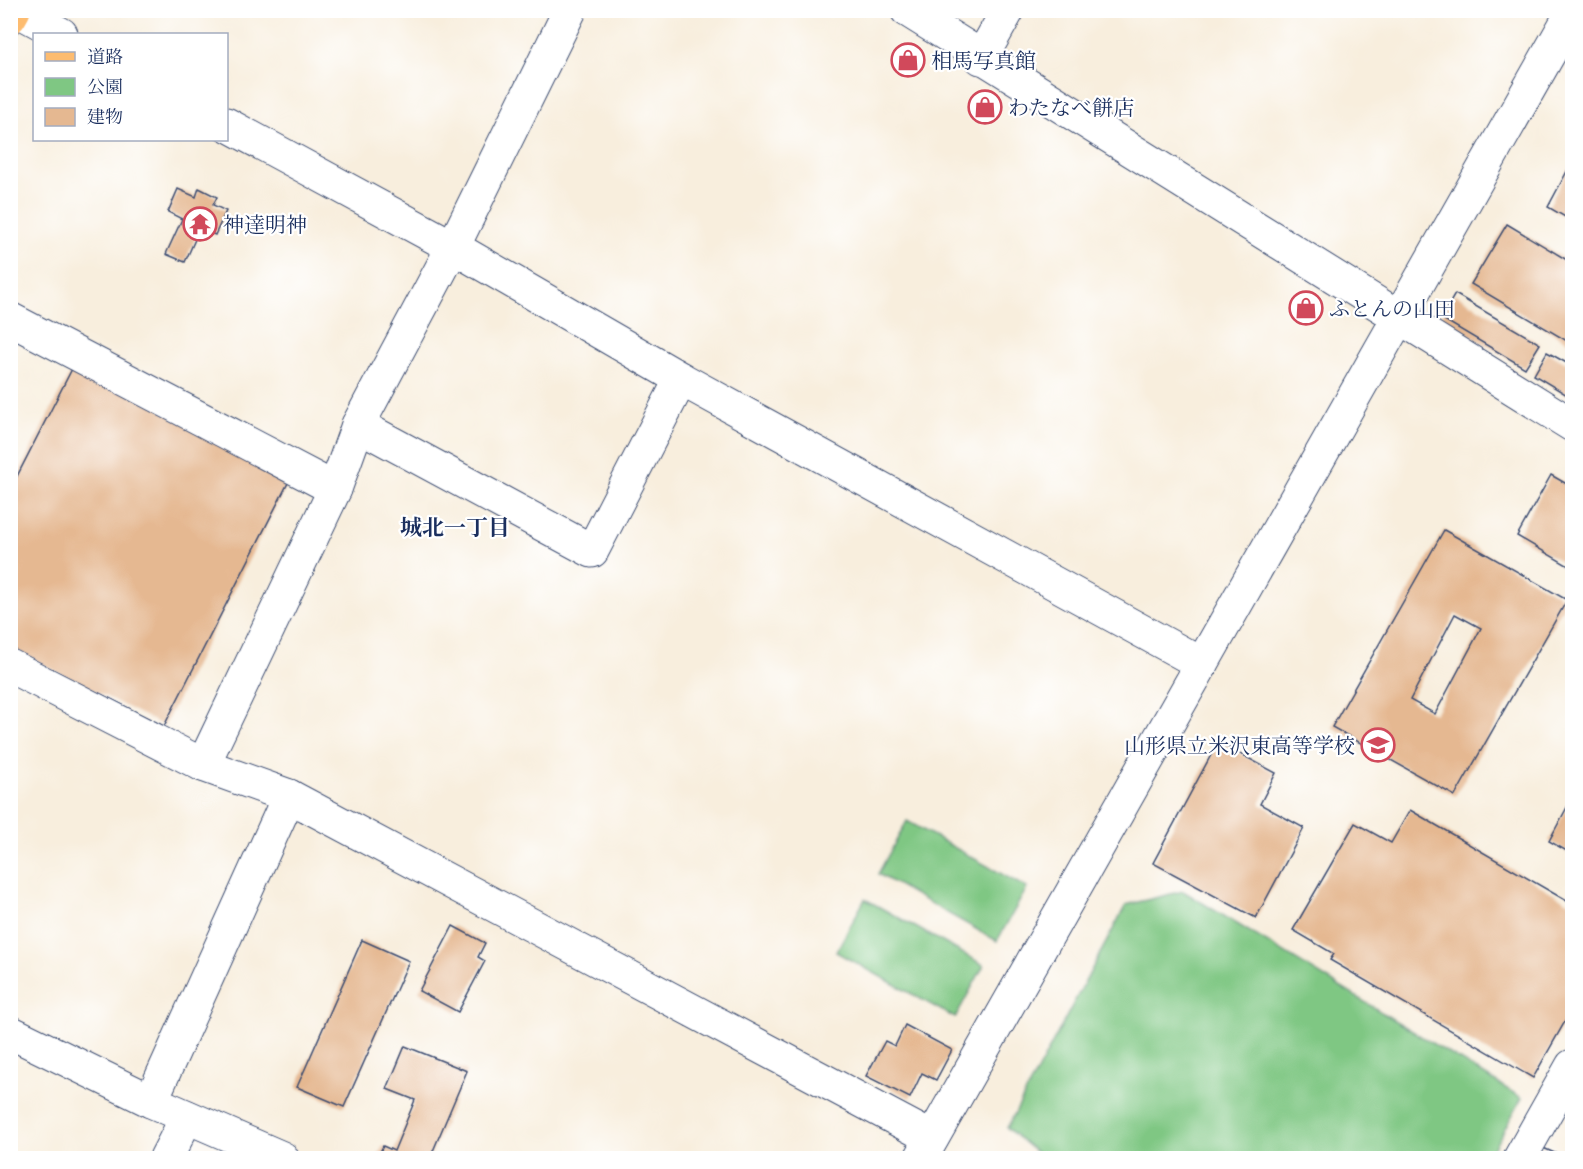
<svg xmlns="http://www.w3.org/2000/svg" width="1583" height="1169" viewBox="0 0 1583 1169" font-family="'EB Garamond','Noto Serif JP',serif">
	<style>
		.green { fill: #7fc783; stroke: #4d7b70; stroke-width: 1.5 }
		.building { fill: #e5b891; fill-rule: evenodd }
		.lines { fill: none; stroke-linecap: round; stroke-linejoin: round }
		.minor-casing { stroke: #3c4c71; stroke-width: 35 }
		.major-casing { stroke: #3c4c71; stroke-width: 35 }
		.minor { stroke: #fff; stroke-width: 33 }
		.major { stroke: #fdbc70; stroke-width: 33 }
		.labels { text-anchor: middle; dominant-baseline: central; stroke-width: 4.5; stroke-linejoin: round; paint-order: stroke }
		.poi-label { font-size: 21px; fill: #1b2f5e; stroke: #fff; text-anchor: start }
		.neighbourhood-label { font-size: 22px; font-weight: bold; fill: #1b2f5e; stroke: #fff }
	</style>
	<rect width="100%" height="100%" fill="#fff"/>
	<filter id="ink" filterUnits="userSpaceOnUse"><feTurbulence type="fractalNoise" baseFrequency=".0167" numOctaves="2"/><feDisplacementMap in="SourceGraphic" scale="12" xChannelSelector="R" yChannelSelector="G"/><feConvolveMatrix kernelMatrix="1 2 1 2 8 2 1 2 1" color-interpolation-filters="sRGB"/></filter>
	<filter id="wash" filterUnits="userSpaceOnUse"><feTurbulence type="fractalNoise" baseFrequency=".008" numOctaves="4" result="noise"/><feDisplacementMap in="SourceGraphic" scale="24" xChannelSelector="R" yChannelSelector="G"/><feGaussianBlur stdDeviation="1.35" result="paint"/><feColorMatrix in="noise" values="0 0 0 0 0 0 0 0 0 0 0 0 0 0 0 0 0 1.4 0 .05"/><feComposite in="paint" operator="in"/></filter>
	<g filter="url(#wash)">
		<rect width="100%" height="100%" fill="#f8eedd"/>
		<g class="green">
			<path d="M907,821L1027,888L997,941L878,874Z"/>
			<path d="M1183,891L1522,1098L1488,1158H1043L1007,1128L1126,905Z"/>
			<path d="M865,899L984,965L955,1018L836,952Z"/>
		</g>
		<g id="blocks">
			<g class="building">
				<path d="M1572,162V221L1548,207Z"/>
				<path d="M199,188L217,197L213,205L226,211L215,235L200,228L185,262L166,254L182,219L168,212L178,189L196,197Z"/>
				<path d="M1507,224L1572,263V344L1471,284Z"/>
				<path d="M1455,294L1540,344L1525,368L1441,318Z"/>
				<path d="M1547,352L1572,366V398L1534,375Z"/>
				<path d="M75,363L292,475L164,726L10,648V490Z"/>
				<path d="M1551,475L1572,487V568L1517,536Z"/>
				<path d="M1444,530L1567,600L1455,796L1332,727ZM1455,614L1481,628L1435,714L1410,700Z"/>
				<path d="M1218,742L1276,773L1260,804L1304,828L1256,918L1153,863Z"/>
				<path d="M1572,798V854L1549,841Z"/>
				<path d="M1410,810L1572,904V1009L1533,1078L1330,960L1334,954L1293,930L1355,823L1391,843Z"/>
				<path d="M453,926L485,943L478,957L485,961L458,1012L419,991Z"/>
				<path d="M362,940L409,961L344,1107L297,1087Z"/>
				<path d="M905,1025L952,1050L936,1080L922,1073L910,1098L866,1076L885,1041L895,1046Z"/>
				<path d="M405,1046L467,1071L430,1158H377L383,1146L394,1151L415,1100L387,1089Z"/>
				<path d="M1541,1147L1559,1155L1558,1158H1536Z"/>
			</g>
		</g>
	</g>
	<g filter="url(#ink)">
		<use href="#blocks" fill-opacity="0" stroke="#3c4c71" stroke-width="1.5"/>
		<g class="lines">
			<g class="minor-casing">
				<g id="minor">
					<path d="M17,10L61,34"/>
					<path d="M907,10L1572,425"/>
					<path d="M981,58L1008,10"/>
					<path d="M226,124L453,247L681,379L1202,664"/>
					<path d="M10,319L335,489"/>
					<path d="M358,425L592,551L681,379"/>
					<path d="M10,666L203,765L289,796L151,1101"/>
					<path d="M203,765L335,489L358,425L453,247L570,10"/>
					<path d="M289,796L932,1138"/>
					<path d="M10,1032L151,1101L282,1158"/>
					<path d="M166,1158L187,1117"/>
					<path d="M921,1158L1572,13"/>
					<path d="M1520,1158L1572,1066"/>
				</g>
			</g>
			<g class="major-casing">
				<path id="major" d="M10,17L14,10"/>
			</g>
			<use href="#minor" class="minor"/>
			<use href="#major" class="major"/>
		</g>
	</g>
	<defs>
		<g id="shop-ring" transform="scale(1.725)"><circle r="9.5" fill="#fff" stroke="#d1495b" stroke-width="1.5"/><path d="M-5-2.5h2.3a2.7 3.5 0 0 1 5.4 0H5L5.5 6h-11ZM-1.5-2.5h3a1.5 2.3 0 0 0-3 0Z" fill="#d1495b"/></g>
		<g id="temple-ring" transform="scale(1.725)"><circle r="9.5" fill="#fff" stroke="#d1495b" stroke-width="1.5"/><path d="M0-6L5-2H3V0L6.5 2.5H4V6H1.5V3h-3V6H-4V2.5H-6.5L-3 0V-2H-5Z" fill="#d1495b"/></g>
		<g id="school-ring" transform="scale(1.725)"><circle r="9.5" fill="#fff" stroke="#d1495b" stroke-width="1.5"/><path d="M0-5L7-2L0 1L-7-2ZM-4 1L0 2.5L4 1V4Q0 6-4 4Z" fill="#d1495b"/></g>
	</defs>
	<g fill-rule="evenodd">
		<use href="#shop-ring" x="908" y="60"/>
		<use href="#shop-ring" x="985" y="107"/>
		<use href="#temple-ring" x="200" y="224"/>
		<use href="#shop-ring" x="1306" y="308"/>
		<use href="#school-ring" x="1378" y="745"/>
	</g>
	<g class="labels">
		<g class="poi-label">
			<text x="931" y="60">相馬写真館</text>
			<text x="1008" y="107">わたなべ餅店</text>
			<text x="223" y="224">神達明神</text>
			<text x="1329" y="308">ふとんの山田</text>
			<text x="1355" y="745" text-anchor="end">山形県立米沢東高等学校</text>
		</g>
		<g class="neighbourhood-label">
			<text x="455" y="527">城北一丁目</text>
		</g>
	</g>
	<rect width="1583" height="1169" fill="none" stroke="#fff" stroke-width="36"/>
	<rect x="33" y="33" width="195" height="108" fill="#ffffff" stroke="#a4acbf" stroke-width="1.5"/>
	<rect x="45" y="52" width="30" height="9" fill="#fdbc70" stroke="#a4acbf" stroke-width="1.5"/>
	<text x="87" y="63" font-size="18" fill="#1b2f5e">道路</text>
	<rect x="45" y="78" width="30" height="18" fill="#7fc783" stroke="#a4acbf" stroke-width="1.5"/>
	<text x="87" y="93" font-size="18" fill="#1b2f5e">公園</text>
	<rect x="45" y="108" width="30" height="18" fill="#e5b891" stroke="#a4acbf" stroke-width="1.5"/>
	<text x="87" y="123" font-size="18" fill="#1b2f5e">建物</text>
</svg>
